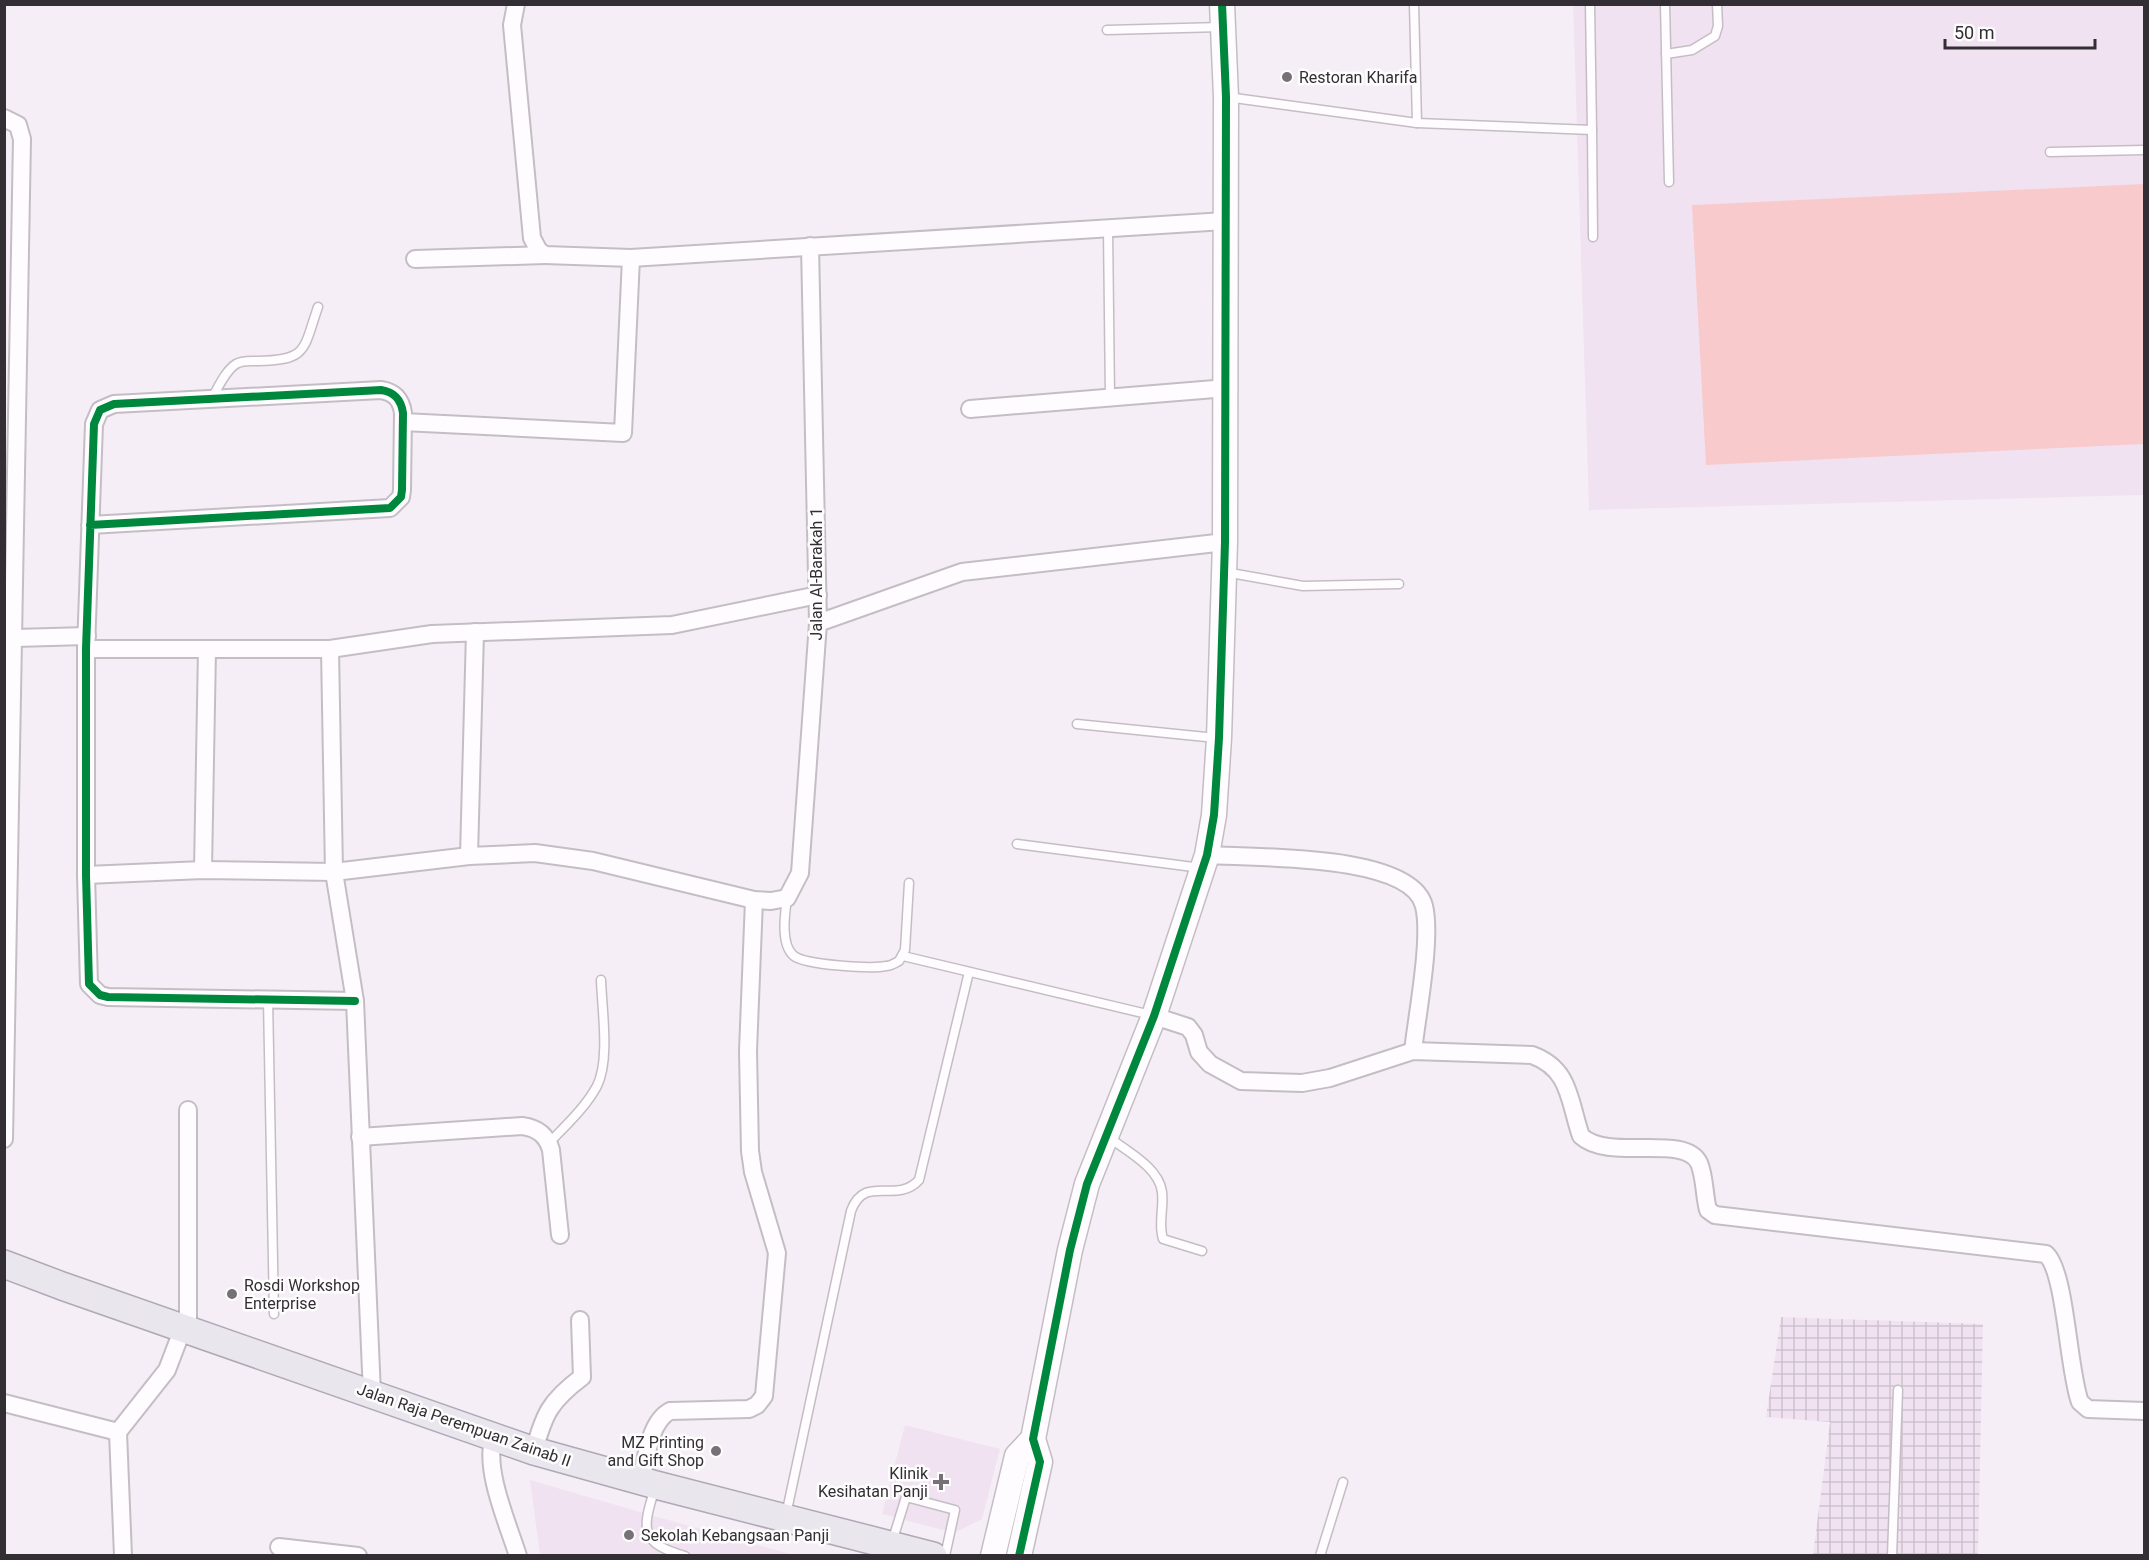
<svg xmlns="http://www.w3.org/2000/svg" width="2149" height="1560" viewBox="0 0 2149 1560" font-family="Roboto,sans-serif">
	<style>
		.built { fill: #f1e2f1 }
		.industrial { fill: url(#industrial-grid) }
		.garden { fill: #f9cacb }
		.lines { fill: none; stroke-linecap: round; stroke-linejoin: round }
		.lane-casing { stroke: #c4bec4; stroke-width: 11 }
		.street-casing { stroke: #c4bec4; stroke-width: 20 }
		.secondary-casing { stroke: #c4bec4; stroke-width: 27 }
		.primary-casing { stroke: #afa8b7; stroke-width: 30 }
		.lane { stroke: #fefcfe; stroke-width: 8 }
		.street { stroke: #fefcfe; stroke-width: 16 }
		.secondary { stroke: #fefcfe; stroke-width: 24 }
		.primary { stroke: #e9e6ee; stroke-width: 27 }
		.cycleway-casing { stroke: #fdfdfd; stroke-width: 11 }
		.cycleway { stroke: #00873e; stroke-width: 8 }
		.poi-dot { fill: #777177; stroke: #fdfdfd; stroke-width: 2 }
		.labels { text-anchor: middle; dominant-baseline: central; stroke-width: 5; stroke-linejoin: round; paint-order: stroke }
		.poi-label { font-size: 16px; fill: #332e33; stroke: #fdfdfd; text-anchor: start }
		.street-label { font-size: 16px; fill: #332e33; stroke: #fdfdfd }
	</style>
	<defs>
		<pattern id="industrial-grid" width="8" height="8" patternUnits="userSpaceOnUse" patternTransform="scale(1.5)"><rect width="8" height="8" fill="#f1e2f1"/><path d="M0 4h8M4 0v8" fill="none" stroke="#cfc2cf"/></pattern>
	</defs>
	<rect width="100%" height="100%" fill="#f6eef6"/>
	<g class="built">
		<path d="M1573,5H2144V495L1589,510Z"/>
		<path d="M905,1425L1000,1449L982,1519L954,1533L882,1514Z"/>
		<path d="M530,1480L647,1514L794,1555H540Z"/>
	</g>
	<path class="industrial" d="M1781,1317L1983,1324L1978,1555H1813L1830,1422L1766,1417Z"/>
	<path class="garden" d="M2144,184V444L1706,465L1692,205Z"/>
	<g class="lines">
		<g class="lane-casing">
			<g id="lane">
				<path d="M1414,4L1417,123"/>
				<path d="M1665,4L1669,182"/>
				<path d="M1107,30L1221,27"/>
				<path d="M1666,54L1692,50L1715,36L1718,26L1717,4"/>
				<path d="M1227,97L1417,123L1592,130L1590,4"/>
				<path d="M1592,130L1593,237"/>
				<path d="M2050,152L2144,150"/>
				<path d="M1108,229L1110,398"/>
				<path d="M212,398C218,388 225,371 236,364C242,360 251,361 258,361C308,360 303,350 318,307"/>
				<path d="M1225,572L1303,586L1399,584"/>
				<path d="M1077,724L1216,738"/>
				<path d="M1017,844L1201,868"/>
				<path d="M787,898C785,913 780,945 794,956C806,965 871,969 886,966C891,966 895,963 899,961L905,950L909,883"/>
				<path d="M903,956L1151,1015"/>
				<path d="M268,999L274,1314"/>
				<path d="M1107,1136C1125,1150 1159,1167 1162,1192C1164,1208 1158,1224 1163,1239L1202,1251"/>
				<path d="M549,1143C566,1125 585,1108 597,1086C610,1060 602,1010 601,980"/>
				<path d="M655,1488C642,1529 639,1543 685,1556"/>
				<path d="M786,1515L851,1211C865,1173 896,1205 919,1180L969,972"/>
				<path d="M892,1542L906,1497L955,1510L945,1556"/>
				<path d="M1320,1556L1343,1482"/>
				<path d="M1892,1556L1898,1390"/>
			</g>
		</g>
		<g class="street-casing">
			<g id="street">
				<path d="M516,4L512,25L532,238L539,251L545,255L631,258L1225,221"/>
				<path d="M4,118L18,125L22,139L4,1139"/>
				<path d="M415,259L545,255"/>
				<path d="M970,409L1227,388"/>
				<path d="M403,422L623,433L631,258"/>
				<path d="M90,525L390,508L401,497L402,490L403,413C401,399 394,392 381,390L114,404L100,410L94,424L86,649V875L89,984L100,995L108,997L355,1001"/>
				<path d="M818,623L962,572L1225,542"/>
				<path d="M15,638L87,636"/>
				<path d="M86,649H330L432,634L672,625L818,595"/>
				<path d="M330,649L334,872L355,1001L372,1394"/>
				<path d="M1207,855C1253,858 1411,853 1424,906C1432,938 1417,1015 1413,1051"/>
				<path d="M469,856L475,632"/>
				<path d="M203,870L207,649"/>
				<path d="M86,875L203,870L334,872L469,856L535,853L593,861L754,900L771,901L787,898L800,873L818,623L810,246"/>
				<path d="M1154,1016L1188,1027L1194,1035L1199,1052L1210,1064L1241,1081L1302,1083L1330,1078L1413,1051L1532,1055C1571,1069 1569,1102 1581,1136C1609,1162 1685,1133 1699,1163C1705,1177 1704,1195 1708,1210L1715,1215L2046,1254C2066,1272 2068,1371 2080,1402L2088,1409L2144,1411"/>
				<path d="M188,1110V1330"/>
				<path d="M360,1137L522,1126C538,1128 547,1136 551,1150L560,1235"/>
				<path d="M4,1403L118,1432"/>
				<path d="M494,1437C483,1468 508,1524 518,1556"/>
				<path d="M534,1451C544,1414 550,1401 582,1377L580,1320"/>
				<path d="M641,1481C646,1460 649,1422 670,1411L749,1409L757,1405L764,1396L777,1253L753,1172L750,1151L748,1051L754,900"/>
				<path d="M279,1547L358,1556"/>
				<path d="M123,1556L118,1432L167,1370L183,1328"/>
			</g>
		</g>
		<g class="secondary-casing">
			<g id="secondary">
				<path d="M993,1556L1017,1456L1033,1439"/>
				<path d="M1019,1556L1040,1462L1033,1439L1070,1250L1087,1184L1154,1016L1207,855L1214,815L1219,738L1225,542L1226,97L1222,4"/>
			</g>
		</g>
		<g class="primary-casing">
			<path id="primary" d="M4,1264L62,1286L534,1451L656,1485L933,1556"/>
		</g>
		<use href="#lane" class="lane"/>
		<use href="#street" class="street"/>
		<use href="#secondary" class="secondary"/>
		<use href="#primary" class="primary"/>
		<g class="cycleway-casing">
			<g id="cycleway">
				<path d="M90,525L390,508L401,497L402,490L403,413C401,399 394,392 381,390L114,404L100,410L94,424L86,649V875L89,984L100,995L108,997L355,1001"/>
				<path d="M1019,1556L1040,1462L1033,1439L1070,1250L1087,1184L1154,1016L1207,855L1214,815L1219,738L1225,542L1226,97L1222,4"/>
			</g>
		</g>
		<use href="#cycleway" class="cycleway"/>
	</g>
	<g class="poi-dot">
		<circle cx="1287" cy="77" r="6"/>
		<circle cx="232" cy="1294" r="6"/>
		<circle cx="716" cy="1451" r="6"/>
		<path d="M938 1473h6v6h6v6h-6v6h-6v-6h-6v-6h6z"/>
		<circle cx="629" cy="1535" r="6"/>
	</g>
	<g class="labels">
		<g class="poi-label">
			<text x="1299" y="77">Restoran Kharifa</text>
			<text x="244" y="1285">Rosdi Workshop<tspan x="244" dy="18">Enterprise</tspan></text>
			<text x="704" y="1442" text-anchor="end">MZ Printing<tspan x="704" dy="18">and Gift Shop</tspan></text>
			<text x="928" y="1473" text-anchor="end">Klinik<tspan x="928" dy="18">Kesihatan Panji</tspan></text>
			<text x="641" y="1535">Sekolah Kebangsaan Panji</text>
		</g>
		<g class="street-label">
			<text transform="translate(816 574) rotate(-90)">Jalan Al-Barakah 1</text>
			<text transform="translate(464 1425) rotate(19)">Jalan Raja Perempuan Zainab II</text>
		</g>
	</g>
	<rect width="2149" height="1560" fill="none" stroke="#332e33" stroke-width="12"/>
	<path d="M1945 39v9h150v-9" fill="none" stroke="#332e33" stroke-width="3"/>
	<text x="1954" y="39" font-size="18" fill="#332e33" stroke="#fdfdfd" stroke-width="4.5" paint-order="stroke">50 m</text>
</svg>
